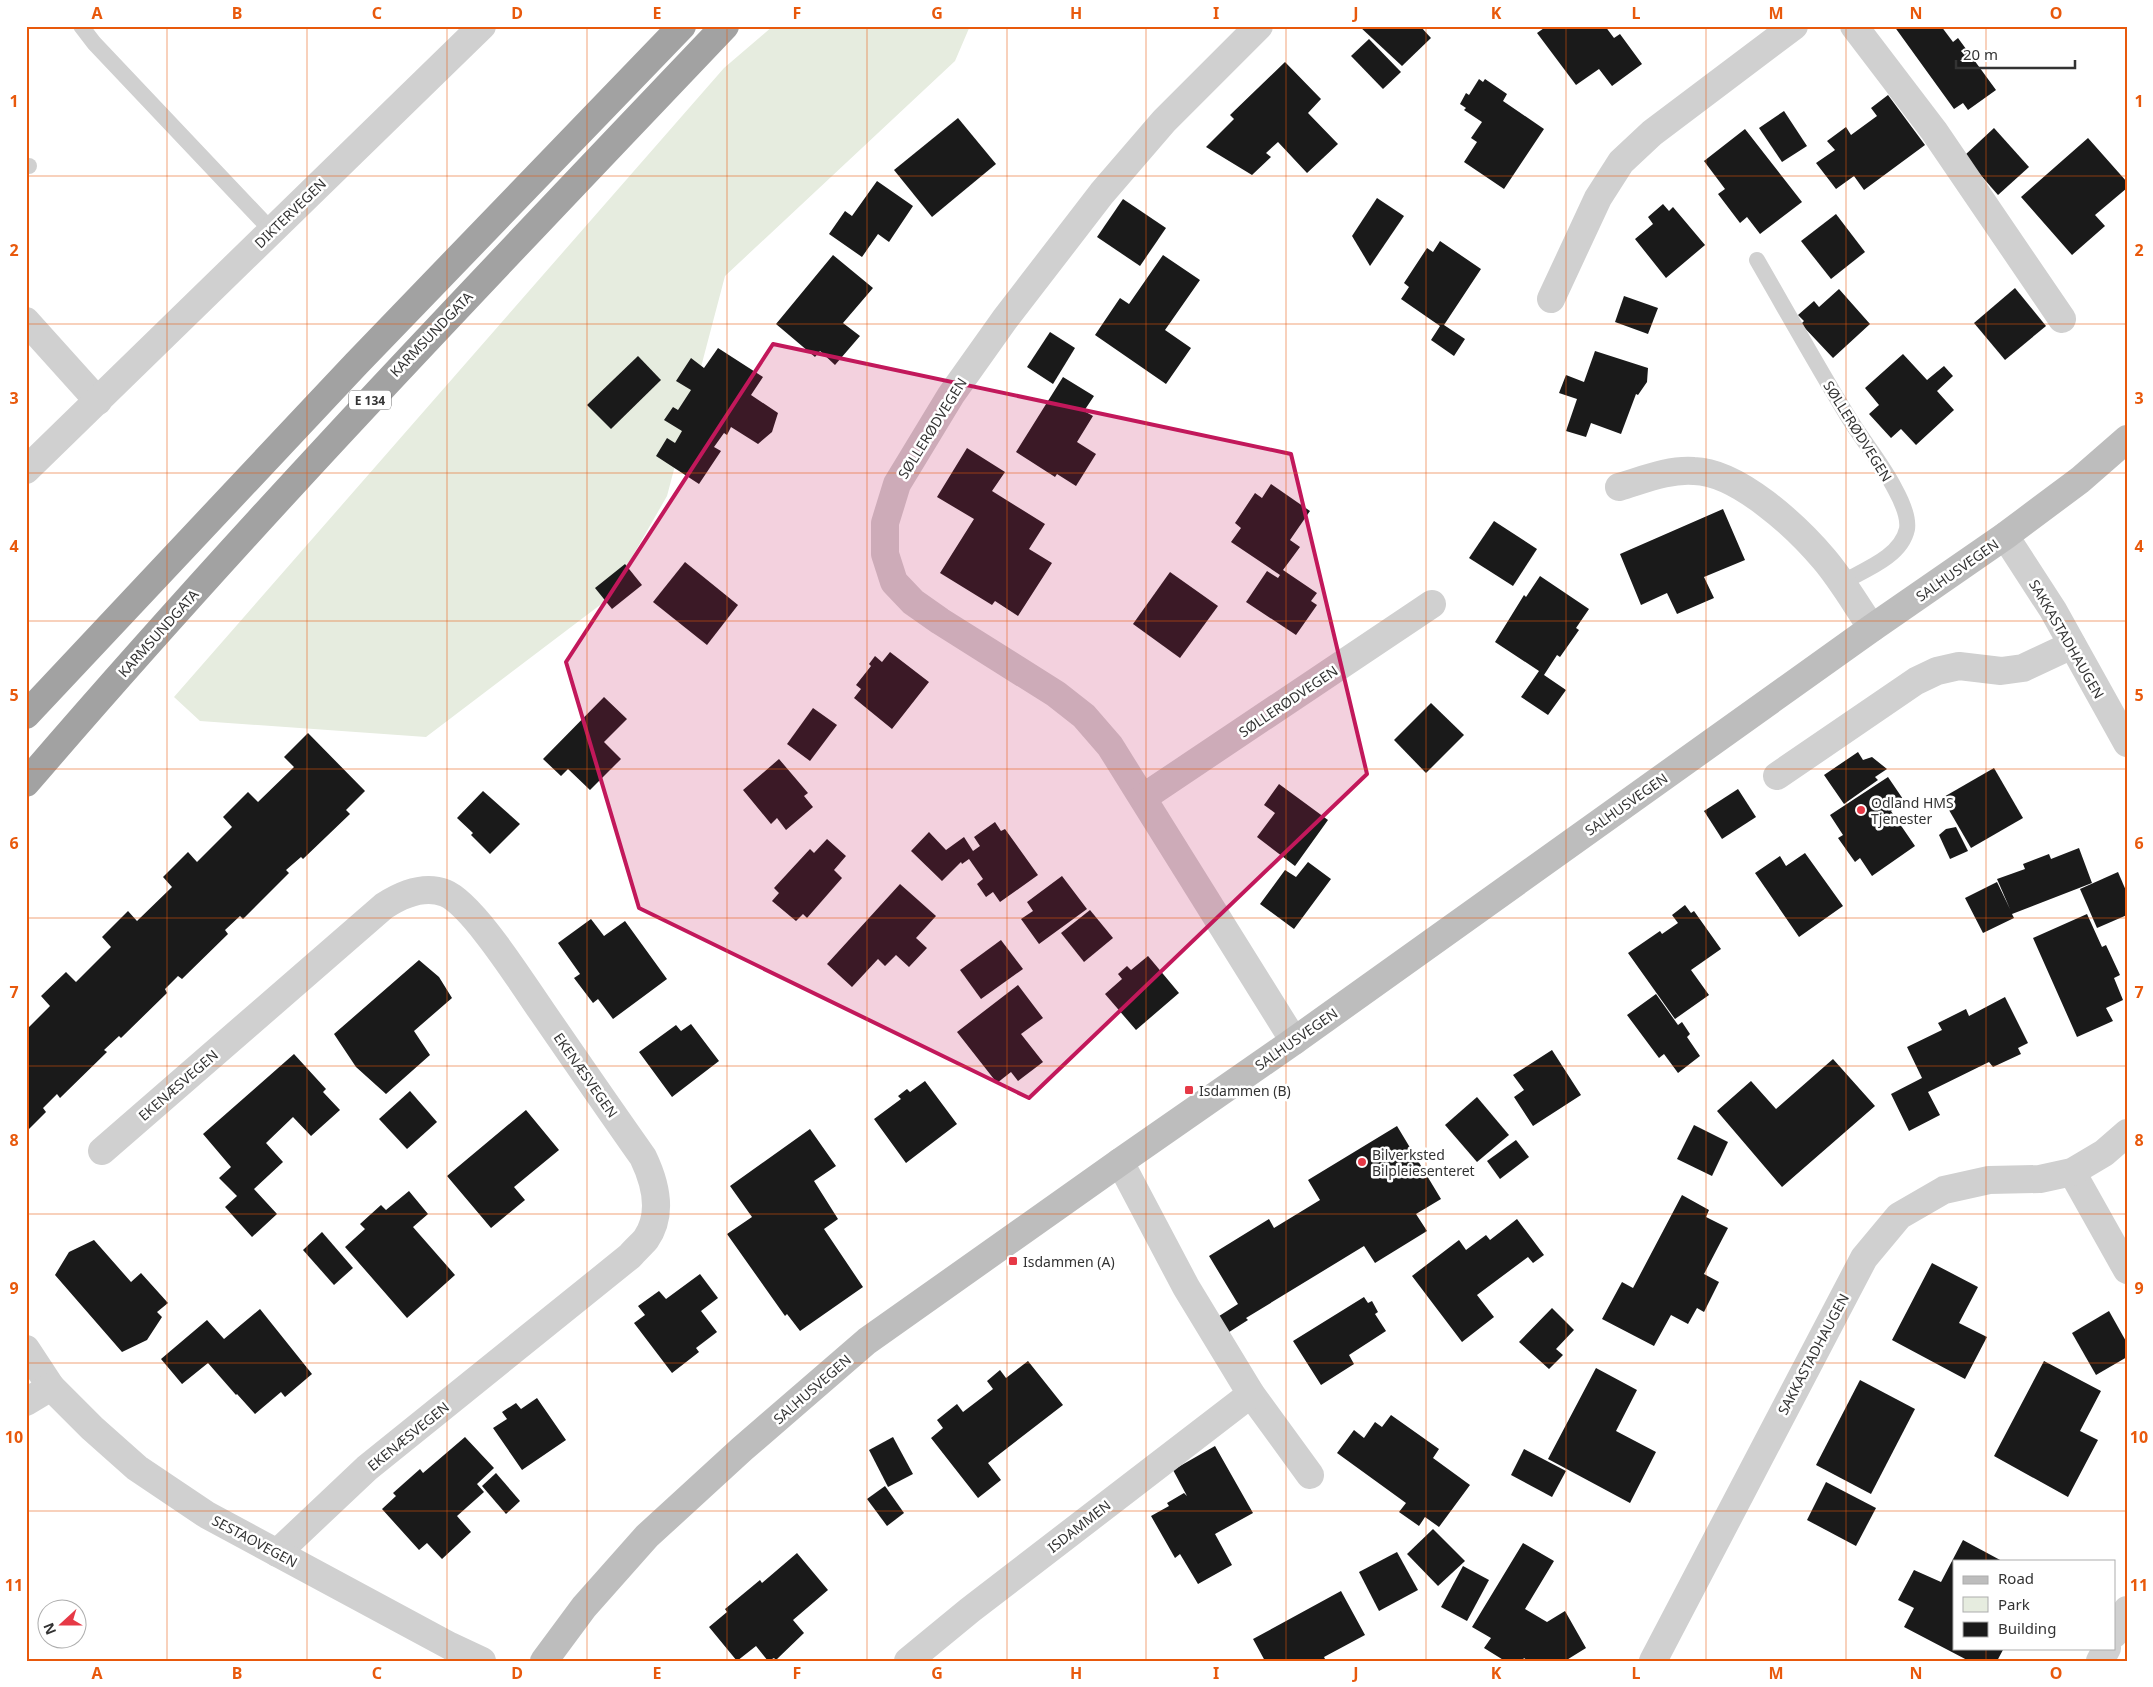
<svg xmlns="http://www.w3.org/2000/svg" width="2153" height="1687" viewBox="0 0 2153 1687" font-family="'Noto Sans',sans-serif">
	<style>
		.green { fill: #e6ecdf }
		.building { fill: #1a1a1a }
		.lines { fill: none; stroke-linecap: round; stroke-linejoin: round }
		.service { stroke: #d0d0d0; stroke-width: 16 }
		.minor { stroke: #d0d0d0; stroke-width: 28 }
		.tertiary { stroke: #d0d0d0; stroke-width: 28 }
		.secondary { stroke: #bdbdbd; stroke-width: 28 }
		.trunk { stroke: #a2a2a2; stroke-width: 28 }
		.marked { fill: #c2185b; fill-opacity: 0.2; stroke: #c2185b; stroke-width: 4; stroke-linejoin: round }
		.grid { fill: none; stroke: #e8590c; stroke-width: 1; stroke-opacity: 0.55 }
		.poi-dot { fill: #e63946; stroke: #fff; stroke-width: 2 }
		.labels { text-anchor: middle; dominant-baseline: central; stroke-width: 5; stroke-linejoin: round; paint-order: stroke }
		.shield { fill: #fff; stroke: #707070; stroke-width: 1 }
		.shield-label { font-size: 12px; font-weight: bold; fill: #333 }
		.street-label { font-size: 14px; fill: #333; stroke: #fff }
		.poi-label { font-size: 14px; fill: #333; stroke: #fff; text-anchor: start }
		.neatline { fill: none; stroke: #e8590c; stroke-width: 2 }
		.grid-label { font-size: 16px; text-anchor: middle; font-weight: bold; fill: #e8590c }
	</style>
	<rect width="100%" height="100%" fill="#fff"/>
	<path class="green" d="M773,26H970L955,61L725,276L667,496L608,599L426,737L200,721L174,697L724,68Z"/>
	<g class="building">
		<path d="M1359,26H1420L1431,38L1402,66Z"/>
		<path d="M1547,26H1605L1614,38L1620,34L1642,64L1612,86L1599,69L1576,85L1537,33Z"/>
		<path d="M1894,26H1941L1953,42L1958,38L1996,90L1968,110L1963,103L1954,109Z"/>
		<path d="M1369,39L1401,72L1383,89L1351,56Z"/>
		<path d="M1285,62L1321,99L1308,113L1338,144L1307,173L1278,142L1266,153L1271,157L1252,175L1206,147L1234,119L1230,115Z"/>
		<path d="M1479,79L1483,82L1485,79L1507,94L1503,101L1544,129L1504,189L1464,162L1477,142L1471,138L1482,122L1464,110L1466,108L1460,104L1466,93L1469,95Z"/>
		<path d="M1888,95L1925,145L1864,190L1854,176L1836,189L1816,163L1835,150L1827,141L1846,127L1851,135L1877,116L1871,108Z"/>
		<path d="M1784,111L1807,146L1782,162L1759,128Z"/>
		<path d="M958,118L996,164L932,217L894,170Z"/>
		<path d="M1994,128L2029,167L1998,195L1964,156Z"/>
		<path d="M1745,129L1802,202L1760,234L1747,217L1740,223L1718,194L1725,189L1704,161Z"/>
		<path d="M2088,138L2127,182V188L2095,215L2105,226L2072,255L2021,197Z"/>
		<path d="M877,181L913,206L889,242L878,234L862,257L829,234L845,211L852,216Z"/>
		<path d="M1377,198L1404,216L1370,266L1352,236Z"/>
		<path d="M1123,199L1166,228L1140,266L1097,237Z"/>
		<path d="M1663,204L1669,211L1673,207L1705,245L1666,278L1635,239L1653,224L1648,217Z"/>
		<path d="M1836,214L1865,252L1831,279L1801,241Z"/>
		<path d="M1440,241L1481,269L1444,325L1465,339L1454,356L1431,340L1440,326L1401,299L1409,287L1404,283L1427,248L1433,252Z"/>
		<path d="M833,255L873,288L843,323L860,336L835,365L820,351L815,357L776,324Z"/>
		<path d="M1163,255L1200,280L1165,330L1191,348L1166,384L1095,335L1120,298L1129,304Z"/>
		<path d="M2015,288L2046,326L2005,360L1974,323Z"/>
		<path d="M1839,289L1870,324L1833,358L1801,324L1804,321L1798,315L1814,301L1819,307Z"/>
		<path d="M1624,296L1658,308L1648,334L1615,322Z"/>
		<path d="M1050,332L1075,348L1053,384L1027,367Z"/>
		<path d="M718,348L763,377L751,395L778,413L772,432L758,444L731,427L727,435L724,433L714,447L721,451L699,484L656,456L667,438L675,443L682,431L664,420L673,407L678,410L691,390L676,381L691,358L704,368Z"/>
		<path d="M1595,351L1648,368L1647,382L1638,395L1636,394L1621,434L1591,423L1586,437L1566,431L1577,399L1559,393L1566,375L1584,382Z"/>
		<path d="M1903,354L1927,380L1944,366L1953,376L1937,391L1954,410L1916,445L1901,429L1891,438L1869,414L1879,405L1865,388Z"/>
		<path d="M638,356L661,380L611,429L587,405Z"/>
		<path d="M1063,377L1094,396L1084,411L1093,416L1077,442L1096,454L1076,486L1057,474L1055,477L1016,452Z"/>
		<path d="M967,448L1005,472L992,491L1045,524L1029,549L1052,563L1018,616L995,601L992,605L940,573L974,519L937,497Z"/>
		<path d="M1271,484L1310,511L1290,540L1300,547L1283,570L1317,593L1311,601L1317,605L1296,635L1246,602L1267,571L1278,578L1280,575L1231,542L1241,528L1235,523L1255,493L1262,498Z"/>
		<path d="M1723,509L1745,560L1704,577L1714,598L1677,614L1667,593L1641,605L1620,554Z"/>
		<path d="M1494,521L1537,549L1513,586L1469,558Z"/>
		<path d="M685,562L738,605L707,645L653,602Z"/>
		<path d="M625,564L642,585L612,609L595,588Z"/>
		<path d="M1170,572L1218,606L1180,658L1133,624Z"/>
		<path d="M1540,576L1589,609L1576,628L1579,630L1560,657L1557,655L1544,675L1566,690L1548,715L1521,697L1539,671L1495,642L1524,595L1526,597Z"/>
		<path d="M890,652L929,682L892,729L854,698L861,689L856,685L871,666L869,664L875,656L882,662Z"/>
		<path d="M604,697L627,719L604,742L621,759L590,790L568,769L561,776L543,759Z"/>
		<path d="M1431,703L1464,735L1426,773L1394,740Z"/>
		<path d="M813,708L837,725L810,761L787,744Z"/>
		<path d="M308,733L365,791L346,810L350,814L303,859L301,857L286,870L289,873L243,919L240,916L225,930L228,934L182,979L178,976L165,989L167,993L121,1038L119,1036L104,1050L107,1052L60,1098L57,1094L43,1108L46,1112L26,1132V1030L50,1006L41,996L66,972L76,982L111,947L102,937L128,911L137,921L172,887L163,877L188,852L197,862L232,827L223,817L248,792L258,802L294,767L284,757Z"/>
		<path d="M1858,752L1863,760L1872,757L1887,769L1875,777L1878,780L1844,804L1824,775Z"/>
		<path d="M779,759L808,793L804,796L813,807L786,830L777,818L771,824L743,790Z"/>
		<path d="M1994,768L2023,818L1971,848L1942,798Z"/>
		<path d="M1888,777L1905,802L1891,811L1915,846L1872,876L1860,858L1855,862L1838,838L1843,835L1830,815Z"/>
		<path d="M1279,784L1328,820L1295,866L1257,837L1275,813L1264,805Z"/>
		<path d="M1738,789L1756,817L1722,839L1704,811Z"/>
		<path d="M483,791L520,824L490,854L471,835L473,833L457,818Z"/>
		<path d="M995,822L1001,831L1005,829L1038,875L1000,902L993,892L986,897L977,884L983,879L969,859L962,864L961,862L942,881L911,851L929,832L946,850L964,837L973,851L980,846L974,837Z"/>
		<path d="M1956,827L1968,851L1950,859L1939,835L1946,829Z"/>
		<path d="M827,839L846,856L834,870L842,878L807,918L803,914L796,921L772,901L779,893L774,888L810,849L814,853Z"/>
		<path d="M2079,848L2092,883L2012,914L2014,918L1983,933L1965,898L1997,882L2010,909L1997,879L2025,869L2023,864L2049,854L2051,859Z"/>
		<path d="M1805,853L1843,906L1799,937L1755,873L1780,856L1786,866Z"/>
		<path d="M1308,862L1331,879L1294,929L1260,904L1285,870L1296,877Z"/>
		<path d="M2118,872L2127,893V915L2097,928L2080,889Z"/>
		<path d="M1062,876L1087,909L1039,944L1021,919L1033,911L1027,902Z"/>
		<path d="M900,884L936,916L916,938L927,948L909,967L896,955L885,966L878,959L852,987L827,964Z"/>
		<path d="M1685,905L1691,913L1694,911L1721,949L1691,970L1709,995L1675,1019L1628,953L1660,931L1662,934L1678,923L1672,915Z"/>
		<path d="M1090,910L1113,938L1084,962L1061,933Z"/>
		<path d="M2087,914L2102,947L2106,945L2120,975L2114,978L2123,1000L2106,1008L2113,1021L2077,1037L2033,938Z"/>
		<path d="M591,919L604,936L625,921L667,979L613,1019L598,999L593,1003L574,978L580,974L558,943Z"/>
		<path d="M1001,940L1023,969L981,999L960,970Z"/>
		<path d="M1148,956L1179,993L1136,1030L1105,994L1122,979L1118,974L1127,966L1131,970Z"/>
		<path d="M419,960L439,977L452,998L414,1031L430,1055L386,1094L356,1067L334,1034Z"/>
		<path d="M1018,985L1043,1018L1021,1034L1043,1062L1018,1081L1011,1072L997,1083L957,1032Z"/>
		<path d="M1656,994L1678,1025L1682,1022L1690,1034L1687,1037L1700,1056L1678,1073L1664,1054L1659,1058L1627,1015Z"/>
		<path d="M2005,997L2028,1043L2018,1048L2021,1054L1993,1067L1989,1062L1928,1092L1940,1115L1909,1131L1891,1094L1922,1078L1907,1047L1942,1030L1938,1023L1966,1009L1969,1016Z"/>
		<path d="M691,1024L719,1061L672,1097L639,1052L676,1025L681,1031Z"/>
		<path d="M1552,1050L1581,1095L1533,1126L1514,1097L1524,1090L1513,1075Z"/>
		<path d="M294,1054L326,1089L323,1092L340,1110L311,1136L293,1117L266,1143L283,1162L254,1189L277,1214L252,1237L225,1207L237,1196L219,1178L231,1167L203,1134Z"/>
		<path d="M1833,1059L1875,1106L1782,1187L1717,1111L1751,1081L1776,1109Z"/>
		<path d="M925,1081L957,1124L906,1163L874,1119L901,1099L898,1096L907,1089L910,1092Z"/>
		<path d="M410,1091L437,1122L407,1149L379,1119Z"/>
		<path d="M1477,1097L1509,1135L1477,1162L1445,1125Z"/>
		<path d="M526,1110L559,1150L514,1187L525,1200L491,1228L447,1176Z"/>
		<path d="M1694,1125L1728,1142L1712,1176L1677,1159Z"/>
		<path d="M1397,1126L1441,1199L1416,1214L1427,1231L1375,1263L1364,1246L1246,1318L1248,1320L1226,1334L1216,1318L1238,1304L1209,1256L1269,1219L1274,1228L1320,1200L1308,1180Z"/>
		<path d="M810,1129L836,1166L814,1181L838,1219L824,1229L863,1287L800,1331L787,1314L785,1316L727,1234L752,1217L730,1186Z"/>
		<path d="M1516,1140L1529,1157L1500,1179L1487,1161Z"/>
		<path d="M409,1191L428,1214L413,1227L455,1275L407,1318L345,1247L365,1229L360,1224L381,1205L386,1210Z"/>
		<path d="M1682,1195L1709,1210L1706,1217L1728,1228L1704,1274L1719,1282L1704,1312L1697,1308L1688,1324L1671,1315L1654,1346L1602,1319L1622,1282L1633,1288Z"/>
		<path d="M1517,1219L1544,1255L1533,1263L1528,1257L1477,1295L1494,1317L1462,1342L1412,1276L1459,1240L1466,1250L1486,1235L1490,1240Z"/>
		<path d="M322,1232L353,1268L334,1285L303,1250Z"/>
		<path d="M94,1240L131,1282L141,1273L168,1303L157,1312L162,1317L147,1340L122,1352L55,1275L69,1252Z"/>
		<path d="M1932,1263L1978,1287L1959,1323L1987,1337L1965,1379L1892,1340Z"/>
		<path d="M700,1274L718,1298L701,1311L717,1332L696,1348L699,1352L672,1373L634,1323L645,1315L638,1306L659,1291L666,1299Z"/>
		<path d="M1364,1297L1368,1303L1372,1301L1378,1312L1375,1314L1386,1331L1349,1355L1354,1364L1321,1385L1293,1341Z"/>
		<path d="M1552,1308L1574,1330L1556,1349L1563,1355L1549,1369L1519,1342Z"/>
		<path d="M260,1309L312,1374L285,1397L281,1392L255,1414L237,1394L236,1395L208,1363L182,1384L161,1359L207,1320L224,1339Z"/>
		<path d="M2109,1311L2127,1343V1357L2096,1375L2072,1333Z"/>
		<path d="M1028,1361L1063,1405L988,1463L1001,1480L978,1498L931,1438L943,1428L937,1420L957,1404L963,1412L993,1389L987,1381L1000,1370L1006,1378Z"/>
		<path d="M2044,1361L2101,1391L2080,1431L2098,1440L2068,1497L1994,1456Z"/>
		<path d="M1596,1368L1637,1390L1616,1431L1656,1452L1630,1503L1548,1459Z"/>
		<path d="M1860,1380L1915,1409L1871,1494L1816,1465Z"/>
		<path d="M537,1398L566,1440L522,1470L493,1428L507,1419L502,1412L516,1403L521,1409Z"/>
		<path d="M1391,1415L1439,1449L1433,1458L1470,1485L1439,1527L1425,1517L1419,1526L1399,1512L1406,1503L1337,1453L1354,1430L1364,1438L1375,1422L1382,1427Z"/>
		<path d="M465,1437L494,1468L477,1484L484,1492L457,1516L471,1532L442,1559L427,1543L419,1550L382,1509L396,1496L393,1493L420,1469L423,1473Z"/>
		<path d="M893,1437L913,1474L888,1487L869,1450Z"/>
		<path d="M1215,1446L1253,1513L1215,1534L1232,1565L1198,1584L1180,1554L1175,1558L1151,1516L1169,1506L1167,1503L1184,1493L1187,1496L1173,1470Z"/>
		<path d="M1524,1449L1566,1471L1552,1497L1511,1475Z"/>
		<path d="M496,1473L520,1501L506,1514L482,1486Z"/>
		<path d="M1826,1482L1876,1508L1856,1546L1807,1520Z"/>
		<path d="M885,1486L904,1513L887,1526L867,1499Z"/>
		<path d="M1433,1529L1465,1561L1438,1586L1407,1554Z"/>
		<path d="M1963,1540L2002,1561H1954V1648H2004L1997,1661H1969L1904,1627L1914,1608L1898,1600L1914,1570L1941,1582Z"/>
		<path d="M1523,1543L1554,1561L1525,1609L1547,1622L1565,1611L1586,1648L1565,1661H1528L1524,1658L1522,1661H1505L1484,1648L1491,1638L1472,1627Z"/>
		<path d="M1397,1552L1418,1590L1379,1611L1359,1572Z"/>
		<path d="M797,1553L828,1590L793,1620L804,1633L776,1660L774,1658L768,1661L756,1646L737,1661L709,1627L727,1612L725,1609L760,1580L762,1583Z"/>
		<path d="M1463,1566L1489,1580L1467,1621L1441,1607Z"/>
		<path d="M1341,1591L1365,1635L1324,1657L1326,1661H1265L1253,1639Z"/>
	</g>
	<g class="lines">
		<g class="service">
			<path d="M81,26L94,43L272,231"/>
			<path d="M26,166H29"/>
			<path d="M1757,260C1787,312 1816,364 1847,415C1862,440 1882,463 1895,489C1901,500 1909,516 1907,529C1901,557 1864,570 1841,583"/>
		</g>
		<g class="minor">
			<path d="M1259,26L1164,121L1102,193L1005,319L951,395L897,484L885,523V554L894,582L913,602L940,621L1056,694L1084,716L1110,746L1294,1041"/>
			<path d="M1854,26L1934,131L2062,319"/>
			<path d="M1551,299L1598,198L1621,162L1652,133L1794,26"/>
			<path d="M26,321L98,401"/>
			<path d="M26,470L482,26"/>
			<path d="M1619,487C1643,480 1669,469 1694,471C1738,472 1796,526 1824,559C1842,580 1856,605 1872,628"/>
			<path d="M2005,536L2053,610L2127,743"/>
			<path d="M1777,776L1916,681L1937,671L1959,666L2001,671L2023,668L2072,645"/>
			<path d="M1144,797L1432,604"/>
			<path d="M102,1151L384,906C401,895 424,885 445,893C473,904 524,986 543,1013C576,1061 609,1109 643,1157C655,1182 664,1213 646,1239C641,1245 635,1250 630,1256L367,1468L277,1553"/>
			<path d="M1120,1162L1186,1287L1251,1394L1310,1475"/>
			<path d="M2072,1172L2127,1270"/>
			<path d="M26,1349L51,1387"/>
			<path d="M2114,1634L2127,1610"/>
			<path d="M908,1661L970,1610L1251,1394"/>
			<path d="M1653,1661L1864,1258L1899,1216L1944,1190L1989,1180L2040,1179L2072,1172L2104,1153L2127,1133"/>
			<path d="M2100,1661L2107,1648"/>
		</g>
		<path class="tertiary" d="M26,1402L51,1387L92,1428L137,1468L207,1515L450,1646L482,1661"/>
		<path class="secondary" d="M544,1661L584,1607L647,1536L742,1449L867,1341L1120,1162L1294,1041L1872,628L2005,536L2080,480L2127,439"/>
		<g class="trunk">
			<path d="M26,715L356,364L682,26"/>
			<path d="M26,783C250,522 488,275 725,26"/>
		</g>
	</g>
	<path class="marked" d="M773,344L1291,454L1367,774L1029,1098L639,908L566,662Z"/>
	<path class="grid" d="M167,26V1661M307,26V1661M447,26V1661M587,26V1661M727,26V1661M867,26V1661M1007,26V1661M1146,26V1661M1286,26V1661M1426,26V1661M1566,26V1661M1706,26V1661M1846,26V1661M1986,26V1561M26,176H2127M26,324H2127M26,473H2127M26,621H2127M26,769H2127M26,918H2127M26,1066H2127M26,1214H2127M26,1363H2127M26,1511H2127M1986,1648V1661"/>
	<g class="poi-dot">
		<circle cx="1861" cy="810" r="5"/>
		<rect x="1184" y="1085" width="10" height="10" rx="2.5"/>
		<circle cx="1362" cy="1162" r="5"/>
		<rect x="1008" y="1256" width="10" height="10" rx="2.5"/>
	</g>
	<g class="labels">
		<rect class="shield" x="349" y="390.5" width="42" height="19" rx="4"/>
		<g class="shield-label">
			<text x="370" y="400">E 134</text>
		</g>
		<g class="street-label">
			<text transform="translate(290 213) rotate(-44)">DIKTERVEGEN</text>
			<text transform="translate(431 334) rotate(-46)">KARMSUNDGATA</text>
			<text transform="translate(932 428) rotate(-58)">SØLLERØDVEGEN</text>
			<text transform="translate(1858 431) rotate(58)">SØLLERØDVEGEN</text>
			<text transform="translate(1957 570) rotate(-35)">SALHUSVEGEN</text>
			<text transform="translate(158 633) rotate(-48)">KARMSUNDGATA</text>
			<text transform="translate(2067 639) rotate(60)">SAKKASTADHAUGEN</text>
			<text transform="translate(1288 701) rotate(-34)">SØLLERØDVEGEN</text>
			<text transform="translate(1626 804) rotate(-35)">SALHUSVEGEN</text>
			<text transform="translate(1296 1039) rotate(-35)">SALHUSVEGEN</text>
			<text transform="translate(586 1075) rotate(55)">EKENÆSVEGEN</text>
			<text transform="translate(178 1085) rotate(-41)">EKENÆSVEGEN</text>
			<text transform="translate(1813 1354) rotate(-62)">SAKKASTADHAUGEN</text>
			<text transform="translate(812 1389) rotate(-41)">SALHUSVEGEN</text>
			<text transform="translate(408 1436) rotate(-39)">EKENÆSVEGEN</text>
			<text transform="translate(1079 1526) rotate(-38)">ISDAMMEN</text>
			<text transform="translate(255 1541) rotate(28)">SESTAOVEGEN</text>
		</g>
		<g class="poi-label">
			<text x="1871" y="802">Odland HMS<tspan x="1871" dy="16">Tjenester</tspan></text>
			<text x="1199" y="1090">Isdammen (B)</text>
			<text x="1372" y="1154">Bilverksted<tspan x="1372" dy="16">Bilpleiesenteret</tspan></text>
			<text x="1023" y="1261">Isdammen (A)</text>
		</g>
	</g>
	<rect width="2153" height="1687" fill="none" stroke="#ffffff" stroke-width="55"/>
	<rect x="1953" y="1560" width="162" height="90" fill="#ffffff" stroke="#adadad"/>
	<rect x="1963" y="1576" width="25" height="8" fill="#bdbdbd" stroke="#adadad"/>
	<text x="1998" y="1584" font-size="15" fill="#333333">Road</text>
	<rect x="1963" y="1597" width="25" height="15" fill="#e6ecdf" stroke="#adadad"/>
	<text x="1998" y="1610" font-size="15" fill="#333333">Park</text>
	<rect x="1963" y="1622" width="25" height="15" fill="#1a1a1a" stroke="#adadad"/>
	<text x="1998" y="1634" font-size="15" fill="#333333">Building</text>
	<g transform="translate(62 1624) rotate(249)"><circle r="24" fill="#ffffff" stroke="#adadad"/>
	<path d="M0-4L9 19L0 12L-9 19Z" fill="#e63946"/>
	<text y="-8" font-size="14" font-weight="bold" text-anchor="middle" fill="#333333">N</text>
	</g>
	<path d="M1956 60v8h119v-8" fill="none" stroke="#333333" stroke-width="2.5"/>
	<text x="1963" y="60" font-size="15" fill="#333333" stroke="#ffffff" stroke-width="4" paint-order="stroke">20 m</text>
	<rect x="28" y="28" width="2098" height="1632" class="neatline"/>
	<g class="grid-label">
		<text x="97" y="19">A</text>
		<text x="237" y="19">B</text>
		<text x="377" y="19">C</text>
		<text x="517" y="19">D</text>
		<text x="657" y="19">E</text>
		<text x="797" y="19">F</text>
		<text x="937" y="19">G</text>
		<text x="1076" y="19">H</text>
		<text x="1216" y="19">I</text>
		<text x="1356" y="19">J</text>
		<text x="1496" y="19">K</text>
		<text x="1636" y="19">L</text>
		<text x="1776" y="19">M</text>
		<text x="1916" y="19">N</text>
		<text x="2056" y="19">O</text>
		<text x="14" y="107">1</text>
		<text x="2139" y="107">1</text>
		<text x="14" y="256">2</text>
		<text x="2139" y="256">2</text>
		<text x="14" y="404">3</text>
		<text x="2139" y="404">3</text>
		<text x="14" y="552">4</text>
		<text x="2139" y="552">4</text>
		<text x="14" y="701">5</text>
		<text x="2139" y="701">5</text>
		<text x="14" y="849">6</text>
		<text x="2139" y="849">6</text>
		<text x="14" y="998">7</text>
		<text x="2139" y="998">7</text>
		<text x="14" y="1146">8</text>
		<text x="2139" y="1146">8</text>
		<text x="14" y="1294">9</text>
		<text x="2139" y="1294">9</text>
		<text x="14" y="1443">10</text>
		<text x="2139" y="1443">10</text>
		<text x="14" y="1591">11</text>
		<text x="2139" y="1591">11</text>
		<text x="97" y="1679">A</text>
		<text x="237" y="1679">B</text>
		<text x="377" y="1679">C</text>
		<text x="517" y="1679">D</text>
		<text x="657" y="1679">E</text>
		<text x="797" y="1679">F</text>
		<text x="937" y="1679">G</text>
		<text x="1076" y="1679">H</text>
		<text x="1216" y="1679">I</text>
		<text x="1356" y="1679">J</text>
		<text x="1496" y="1679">K</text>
		<text x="1636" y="1679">L</text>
		<text x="1776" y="1679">M</text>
		<text x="1916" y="1679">N</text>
		<text x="2056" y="1679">O</text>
	</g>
</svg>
